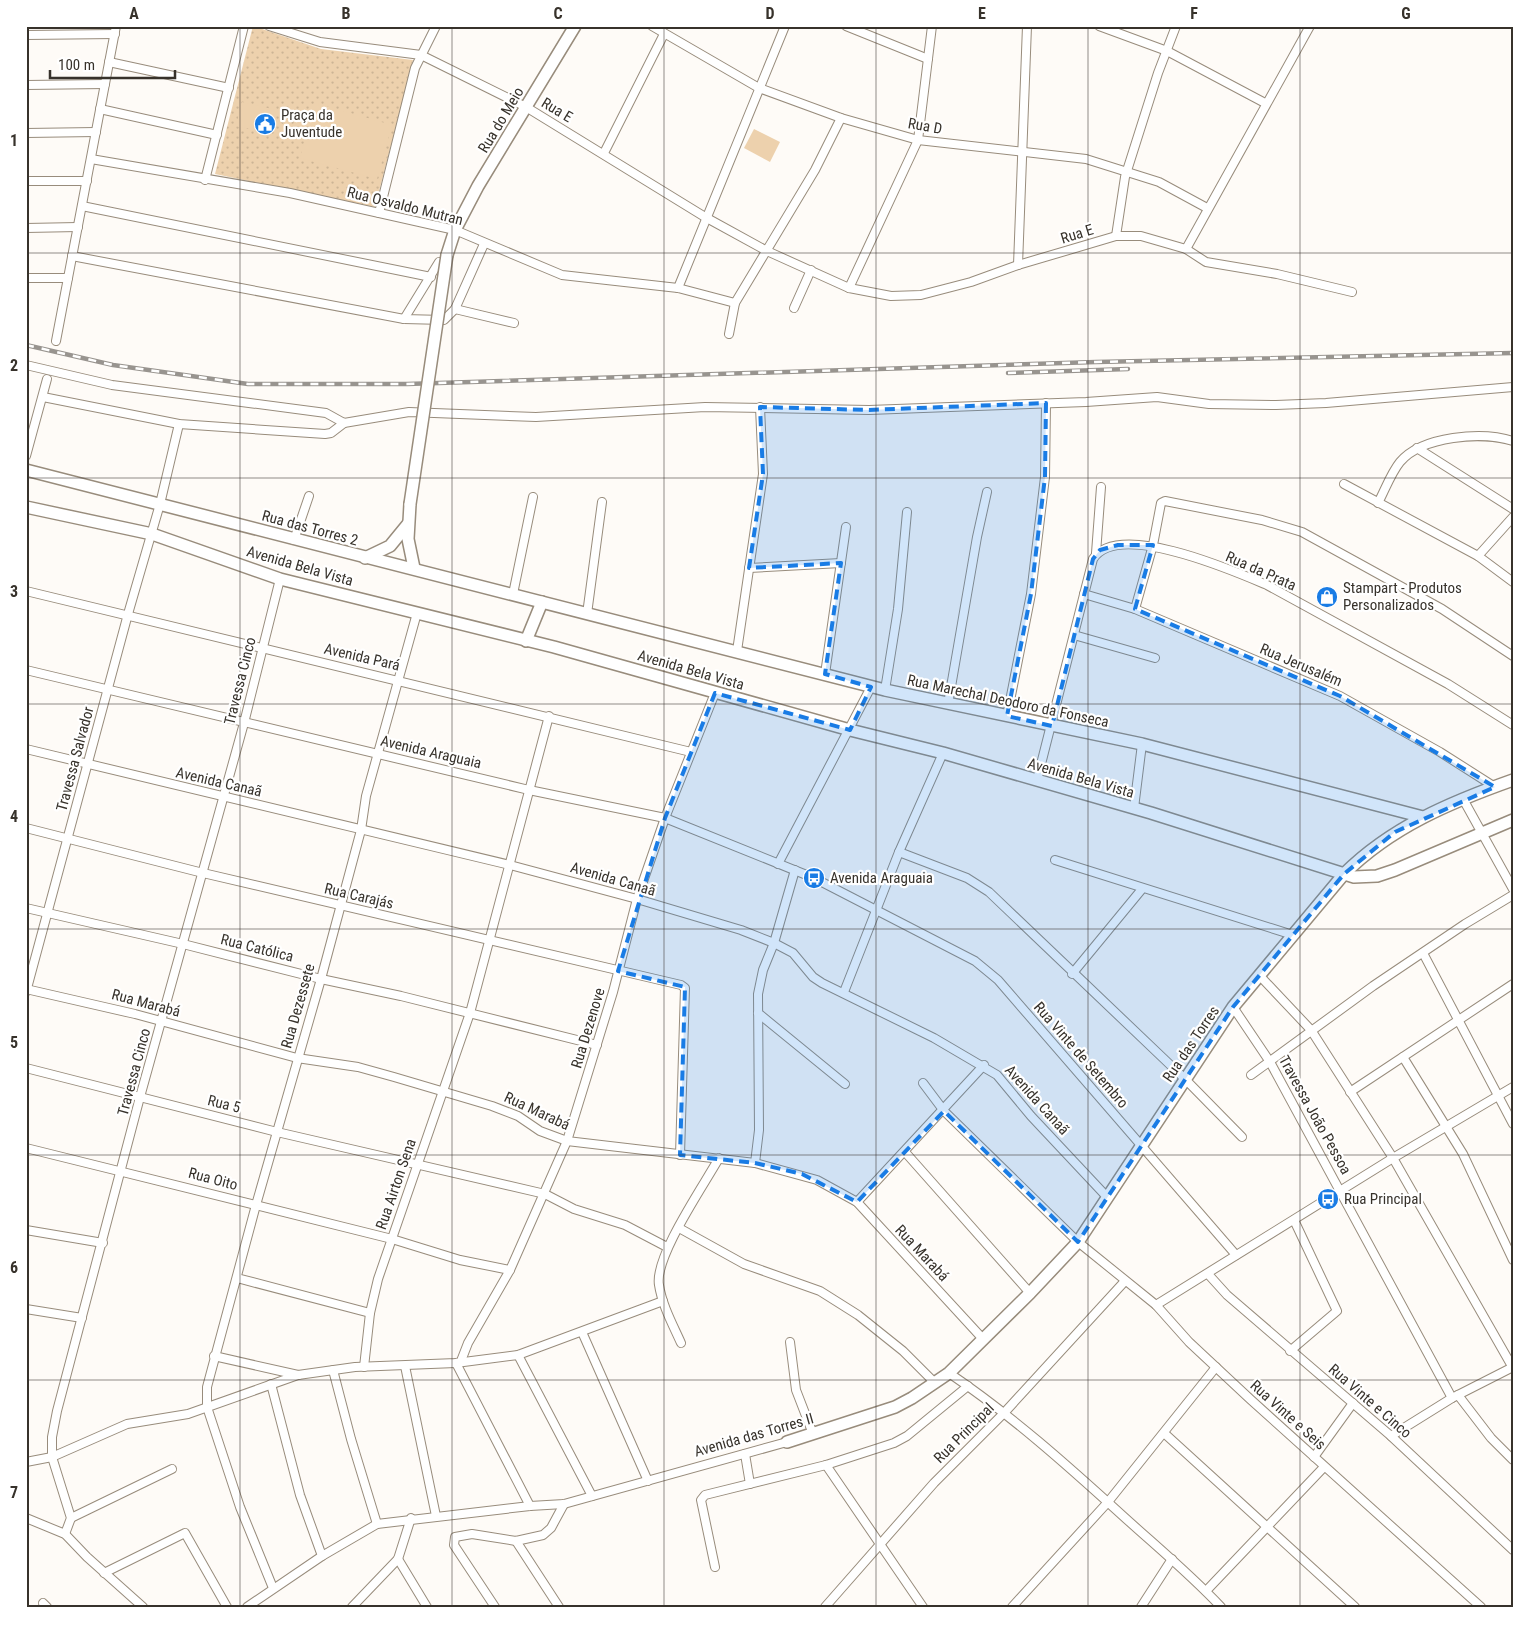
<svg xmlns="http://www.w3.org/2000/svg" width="1539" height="1633" viewBox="0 0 1539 1633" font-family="'Roboto Condensed',sans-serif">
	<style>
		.park { fill: url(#park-dots) }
		.pitch { fill: #edd1ad }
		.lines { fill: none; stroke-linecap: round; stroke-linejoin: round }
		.street-casing { stroke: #988c7c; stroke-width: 10 }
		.secondary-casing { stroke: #988c7c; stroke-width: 14 }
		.street { stroke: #fff; stroke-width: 8 }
		.secondary { stroke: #fff; stroke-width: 11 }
		.rail-casing { stroke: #98948f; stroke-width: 4.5 }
		.rail { stroke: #fff; stroke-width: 2.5; stroke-dasharray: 8; stroke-linecap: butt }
		.secondary-bridge-casing { stroke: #988c7c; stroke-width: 14; stroke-linecap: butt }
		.secondary-bridge { stroke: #fff; stroke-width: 11 }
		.marked { fill: #197ce5; fill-opacity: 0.2; stroke: #197ce5; stroke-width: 4; stroke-dasharray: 10 6; stroke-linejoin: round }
		.grid { fill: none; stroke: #37322b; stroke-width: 1; stroke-opacity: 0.55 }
		.labels { text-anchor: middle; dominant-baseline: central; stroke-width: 4.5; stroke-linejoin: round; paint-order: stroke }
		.street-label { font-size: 15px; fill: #37322b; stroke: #fff }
		.poi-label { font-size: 15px; fill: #37322b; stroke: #fff; text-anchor: start }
		.neatline { fill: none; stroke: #37322b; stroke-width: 2 }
		.grid-label { font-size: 16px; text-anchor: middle; font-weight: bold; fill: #37322b }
	</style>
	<defs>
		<pattern id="park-dots" width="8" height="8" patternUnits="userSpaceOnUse" patternTransform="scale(1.25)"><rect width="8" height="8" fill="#edd1ad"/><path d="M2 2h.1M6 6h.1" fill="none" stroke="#ccb495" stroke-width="1.8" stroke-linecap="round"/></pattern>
	</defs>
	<rect width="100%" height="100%" fill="#fefbf7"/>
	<path class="park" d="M253,26L321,49L413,60L375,207L215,174Z"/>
	<g class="pitch">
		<path d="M242,102L276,110L271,133L236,126Z"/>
		<path d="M315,103L392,125L377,179L300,158Z"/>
		<path d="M754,129L780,142L770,162L744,148Z"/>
	</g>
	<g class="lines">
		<g class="street-casing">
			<g id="street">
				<path d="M269,26L320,42L421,55L526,107L705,217L767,251L849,288L891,296L921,295L971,282L1018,265L1116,236H1141L1186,249L1206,262L1277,274L1352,292"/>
				<path d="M652,26L759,88L841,118L918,140L1086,159L1159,182L1207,208"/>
				<path d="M846,26L928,59"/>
				<path d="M1099,26L1167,51L1265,103"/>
				<path d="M26,35L115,34"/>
				<path d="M109,62L229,88"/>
				<path d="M26,85L105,84"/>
				<path d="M100,109L217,135"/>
				<path d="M26,133L96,132"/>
				<path d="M604,153L664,34"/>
				<path d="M91,159L290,193L455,230L562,275L678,288L735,303"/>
				<path d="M205,180L244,26"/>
				<path d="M26,181H87"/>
				<path d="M82,206L431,277"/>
				<path d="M379,213L415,68L436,26"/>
				<path d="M26,228L78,227"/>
				<path d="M1116,236L1125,177L1158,73L1176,26"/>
				<path d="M1186,249L1310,26"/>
				<path d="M72,256L404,319L444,320L455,309L484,244"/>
				<path d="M1018,265L1027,26"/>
				<path d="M26,278H68"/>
				<path d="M678,288L785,26"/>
				<path d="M849,288L918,140L932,26"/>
				<path d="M794,308L811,270"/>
				<path d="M455,309L514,323"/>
				<path d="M404,319L439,262"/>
				<path d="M729,334L735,303L815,170L841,118"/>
				<path d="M56,341L116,26"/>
				<path d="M26,365L112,385L326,413L344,423L409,412L536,417L705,407L869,410L1086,402L1157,397L1209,404L1276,405L1326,403L1513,387"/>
				<path d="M43,397L179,424L325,434L331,433L344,423"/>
				<path d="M1417,448L1513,509"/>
				<path d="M26,456L47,379"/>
				<path d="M1344,484L1478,556L1513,582"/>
				<path d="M1378,503C1385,490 1391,473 1400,462C1422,436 1482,431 1513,441"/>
				<path d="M294,540L309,496"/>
				<path d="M1096,553L1101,487"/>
				<path d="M1478,556L1513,517"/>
				<path d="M749,568L841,563"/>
				<path d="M26,591L691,752"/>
				<path d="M513,594L533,497"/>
				<path d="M1084,594L1135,609L1340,696L1440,752L1495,787"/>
				<path d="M1135,609L1153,545L1161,503L1165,501L1262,520L1302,532L1442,609L1513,656"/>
				<path d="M587,614L602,502"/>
				<path d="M1074,635L1155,658"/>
				<path d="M737,651L763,474L760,407"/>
				<path d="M26,670L529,790L665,818L814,878L975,961L998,980L1236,1255"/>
				<path d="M825,674L846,527"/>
				<path d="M885,690L898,609L907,512"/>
				<path d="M948,704L977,537L987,492"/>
				<path d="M1007,716L1031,594L1045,477L1046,403"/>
				<path d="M26,749L510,865L637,899L741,930L774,943L793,953L813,977L822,983L934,1038L997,1075L1031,1116L1108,1198"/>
				<path d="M1037,780L1093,559C1118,520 1234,571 1267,585L1448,684L1513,725"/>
				<path d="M1463,799L1513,889"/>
				<path d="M1134,808L1142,744"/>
				<path d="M26,828L203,873L681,985L685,988L680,1155"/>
				<path d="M899,852L967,878L989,892L1185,1079L1242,1137"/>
				<path d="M1055,860L1293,935"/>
				<path d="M778,864L871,687"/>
				<path d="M26,908L183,944L321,979L401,996L597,1045"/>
				<path d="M1423,953L1513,1124"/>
				<path d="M1072,974L1142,889"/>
				<path d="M1259,975L1311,1030L1393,1158L1513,1368"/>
				<path d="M26,989L135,1014L297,1058L358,1067L394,1077L492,1106L518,1116L540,1131L567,1141L755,1163L817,1180L857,1202L983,1339"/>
				<path d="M26,992L128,614L160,504L179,424"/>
				<path d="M844,992L899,852L943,753"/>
				<path d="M1233,1007L1270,1062L1452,1398"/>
				<path d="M758,1013L845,1084"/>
				<path d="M1403,1057L1463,1154L1513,1260"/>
				<path d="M26,1068L277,1132L545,1194L574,1209L625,1225L667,1247"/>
				<path d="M1251,1075L1373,986L1465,924L1513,895"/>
				<path d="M923,1083L944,1111L1078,1242L1156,1305L1189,1342L1250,1399L1481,1607"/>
				<path d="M1350,1092L1513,984"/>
				<path d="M26,1148L392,1239L460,1260L510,1270"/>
				<path d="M905,1152L1030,1293"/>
				<path d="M755,1163L759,1130L758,994L763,970L774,943L795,870"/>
				<path d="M857,1202L984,1065"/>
				<path d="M679,1228L744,1264L820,1291L858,1315L903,1351L935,1383"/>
				<path d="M26,1230L103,1243"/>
				<path d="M1208,1274L1227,1295L1391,1436L1513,1550"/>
				<path d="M237,1278L370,1313"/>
				<path d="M1156,1305L1393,1158L1513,1087"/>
				<path d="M26,1309L82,1318"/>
				<path d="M582,1332L648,1481"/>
				<path d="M790,1342L796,1390L813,1434"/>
				<path d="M681,1343C673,1325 662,1305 659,1285C654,1257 704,1185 719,1158"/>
				<path d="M1290,1351L1337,1311L1294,1220"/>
				<path d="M518,1355L592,1496"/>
				<path d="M214,1356L298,1375"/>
				<path d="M461,1361L468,1343L510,1270L567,1141L613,992L637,899L665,818L715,693"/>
				<path d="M456,1363L530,1506"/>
				<path d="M405,1366L436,1516"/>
				<path d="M364,1367L370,1313L378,1279L470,1013L549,716"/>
				<path d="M333,1370L351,1439L377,1524"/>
				<path d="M949,1373C1011,1415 1067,1465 1123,1516C1156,1546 1190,1574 1221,1607"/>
				<path d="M271,1384L300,1495L322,1556"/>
				<path d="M1458,1395L1491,1438L1513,1460"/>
				<path d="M1164,1433L1355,1607"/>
				<path d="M1391,1436L1452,1398L1513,1367"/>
				<path d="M745,1454L750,1484"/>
				<path d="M1314,1457L1353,1403"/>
				<path d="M26,1462L52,1457L127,1424L188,1414L298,1375L355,1367L456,1363L518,1355L663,1301"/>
				<path d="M826,1465L923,1607"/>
				<path d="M26,1518L65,1534L87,1557L143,1607"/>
				<path d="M71,1518L172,1469"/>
				<path d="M65,1534L71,1518L52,1457V1437L57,1411L140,1097L244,723L280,579"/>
				<path d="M516,1541L559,1607"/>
				<path d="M398,1559L427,1607"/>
				<path d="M715,1567L701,1500L705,1495L826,1465L894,1443L907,1436L968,1386"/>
				<path d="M104,1573L185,1533L227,1607"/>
				<path d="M273,1588L240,1507L207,1407V1387L256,1205L321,979L361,830L366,796L417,613"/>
				<path d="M1206,1591L1324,1467"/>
				<path d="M43,1603L47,1607"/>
				<path d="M247,1607L322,1556L377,1524L530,1506L564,1504L787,1442"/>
				<path d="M352,1607L398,1559L411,1518"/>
				<path d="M495,1607L454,1545L455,1537L472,1534L516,1541L543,1535L551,1528L564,1504"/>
				<path d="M825,1607L934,1483L1004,1413L1125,1281"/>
				<path d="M1012,1607L1108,1502L1216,1367"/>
				<path d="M1141,1607L1172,1559"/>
			</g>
		</g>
		<g class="secondary-casing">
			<g id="secondary">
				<path d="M447,255L455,230L478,186L575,26"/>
				<path d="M26,470L885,690L1142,744L1423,817"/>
				<path d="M410,504L408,539L414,568"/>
				<path d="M26,507L152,534L280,579L554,647L850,730L943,753L1151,813L1354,877L1377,876L1395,870L1513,820"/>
				<path d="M365,558L390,546L408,524"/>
				<path d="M526,641L542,602"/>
				<path d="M787,1442L895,1407L912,1398L949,1373L1030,1293L1078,1242L1233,1007L1344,874C1391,827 1451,802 1513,780"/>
			</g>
		</g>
		<use href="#street" class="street"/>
		<use href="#secondary" class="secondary"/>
		<g class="rail-casing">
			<g id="rail">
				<path d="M26,345L113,365L248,384H407L1096,362L1513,353"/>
				<path d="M1008,373L1128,369"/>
			</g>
		</g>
		<use href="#rail" class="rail"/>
		<g class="secondary-bridge-casing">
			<path id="secondary-bridge" d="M410,504L447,255"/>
		</g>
		<use href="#secondary-bridge" class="secondary-bridge"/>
	</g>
	<path class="marked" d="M1046,403L1045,477L1031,594L1007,716L1052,726L1093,559L1100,550L1118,545H1153L1135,609L1340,696L1495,787L1395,832L1344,874L1233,1007L1078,1242L944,1111L857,1202L802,1174L755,1163L680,1155L685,987L618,971L665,818L715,693L850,730L871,687L825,674L841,563L749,568L763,474L760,407L869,410Z"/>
	<path class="grid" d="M240,26V1607M452,26V1607M664,26V1607M876,26V1607M1088,26V1607M1300,26V1607M26,253H1513M26,478H1513M26,704H1513M26,929H1513M26,1155H1513M26,1380H1513"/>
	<defs>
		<g id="civic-disc" transform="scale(1.125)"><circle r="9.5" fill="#197ce5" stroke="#fff"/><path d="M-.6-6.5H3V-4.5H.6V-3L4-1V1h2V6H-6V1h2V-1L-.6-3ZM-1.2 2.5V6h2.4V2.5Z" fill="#fff"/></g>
		<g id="shop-disc" transform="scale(1.125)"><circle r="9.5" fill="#197ce5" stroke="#fff"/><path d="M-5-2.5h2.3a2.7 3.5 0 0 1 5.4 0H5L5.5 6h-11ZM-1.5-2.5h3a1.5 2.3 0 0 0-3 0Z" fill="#fff"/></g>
		<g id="bus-disc" transform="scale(1.125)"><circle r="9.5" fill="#197ce5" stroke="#fff"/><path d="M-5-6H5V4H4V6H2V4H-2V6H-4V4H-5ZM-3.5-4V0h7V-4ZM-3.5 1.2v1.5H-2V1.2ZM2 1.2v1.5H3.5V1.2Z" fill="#fff"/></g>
	</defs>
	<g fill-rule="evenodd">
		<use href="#civic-disc" x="265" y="124"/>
		<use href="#shop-disc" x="1327" y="597"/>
		<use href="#bus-disc" x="814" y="878"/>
		<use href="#bus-disc" x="1328" y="1199"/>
	</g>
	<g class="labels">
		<g class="street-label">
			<text transform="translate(557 110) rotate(31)">Rua E</text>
			<text transform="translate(501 120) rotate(-59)">Rua do Meio</text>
			<text transform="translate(925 126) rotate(10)">Rua D</text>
			<text transform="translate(405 206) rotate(14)">Rua Osvaldo Mutran</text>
			<text transform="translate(1077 234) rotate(-17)">Rua E</text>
			<text transform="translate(310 528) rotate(15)">Rua das Torres 2</text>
			<text transform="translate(300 566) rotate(16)">Avenida Bela Vista</text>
			<text transform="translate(1261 571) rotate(24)">Rua da Prata</text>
			<text transform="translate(362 657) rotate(13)">Avenida Pará</text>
			<text transform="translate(1301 665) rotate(23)">Rua Jerusalém</text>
			<text transform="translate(691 670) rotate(16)">Avenida Bela Vista</text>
			<text transform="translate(240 681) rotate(-76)">Travessa Cinco</text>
			<text transform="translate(1008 701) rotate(12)">Rua Marechal Deodoro da Fonseca</text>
			<text transform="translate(431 752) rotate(13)">Avenida Araguaia</text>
			<text transform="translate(75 759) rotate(-75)">Travessa Salvador</text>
			<text transform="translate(1081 778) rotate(16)">Avenida Bela Vista</text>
			<text transform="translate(219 782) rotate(13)">Avenida Canaã</text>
			<text transform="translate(613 879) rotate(16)">Avenida Canaã</text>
			<text transform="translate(359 896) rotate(13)">Rua Carajás</text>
			<text transform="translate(257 948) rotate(14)">Rua Católica</text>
			<text transform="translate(146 1003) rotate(15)">Rua Marabá</text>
			<text transform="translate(298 1006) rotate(-74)">Rua Dezessete</text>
			<text transform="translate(588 1028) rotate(-73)">Rua Dezenove</text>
			<text transform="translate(1191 1044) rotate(-56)">Rua das Torres</text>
			<text transform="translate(1081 1055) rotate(49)">Rua Vinte de Setembro</text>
			<text transform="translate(134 1072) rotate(-75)">Travessa Cinco</text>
			<text transform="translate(1037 1100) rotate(48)">Avenida Canaã</text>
			<text transform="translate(224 1104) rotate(14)">Rua 5</text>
			<text transform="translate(537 1111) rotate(25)">Rua Marabá</text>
			<text transform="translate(1315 1115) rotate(61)">Travessa João Pessoa</text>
			<text transform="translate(213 1179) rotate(15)">Rua Oito</text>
			<text transform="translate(396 1184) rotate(-71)">Rua Airton Sena</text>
			<text transform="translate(922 1253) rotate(47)">Rua Marabá</text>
			<text transform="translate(1370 1401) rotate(41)">Rua Vinte e Cinco</text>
			<text transform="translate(1288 1415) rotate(42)">Rua Vinte e Seis</text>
			<text transform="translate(964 1433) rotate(-45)">Rua Principal</text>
			<text transform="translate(754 1435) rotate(-16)">Avenida das Torres II</text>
		</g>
		<g class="poi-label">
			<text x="281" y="115">Praça da<tspan x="281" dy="17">Juventude</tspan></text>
			<text x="1343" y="588">Stampart - Produtos<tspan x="1343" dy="17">Personalizados</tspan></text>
			<text x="830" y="878">Avenida Araguaia</text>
			<text x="1344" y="1199">Rua Principal</text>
		</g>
	</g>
	<rect width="1539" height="1633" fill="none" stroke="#ffffff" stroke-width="55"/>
	<path d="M50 70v8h125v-8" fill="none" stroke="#37322b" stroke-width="2.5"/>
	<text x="58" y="70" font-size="15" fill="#37322b" stroke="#ffffff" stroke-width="4" paint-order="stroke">100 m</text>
	<rect x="28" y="28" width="1484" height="1578" class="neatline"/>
	<g class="grid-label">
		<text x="134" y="19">A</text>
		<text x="346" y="19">B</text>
		<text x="558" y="19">C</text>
		<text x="770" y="19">D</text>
		<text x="982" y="19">E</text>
		<text x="1194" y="19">F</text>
		<text x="1406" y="19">G</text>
		<text x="14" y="146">1</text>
		<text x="14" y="371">2</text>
		<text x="14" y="597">3</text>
		<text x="14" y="822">4</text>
		<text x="14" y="1048">5</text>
		<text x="14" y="1273">6</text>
		<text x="14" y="1498">7</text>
	</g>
</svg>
